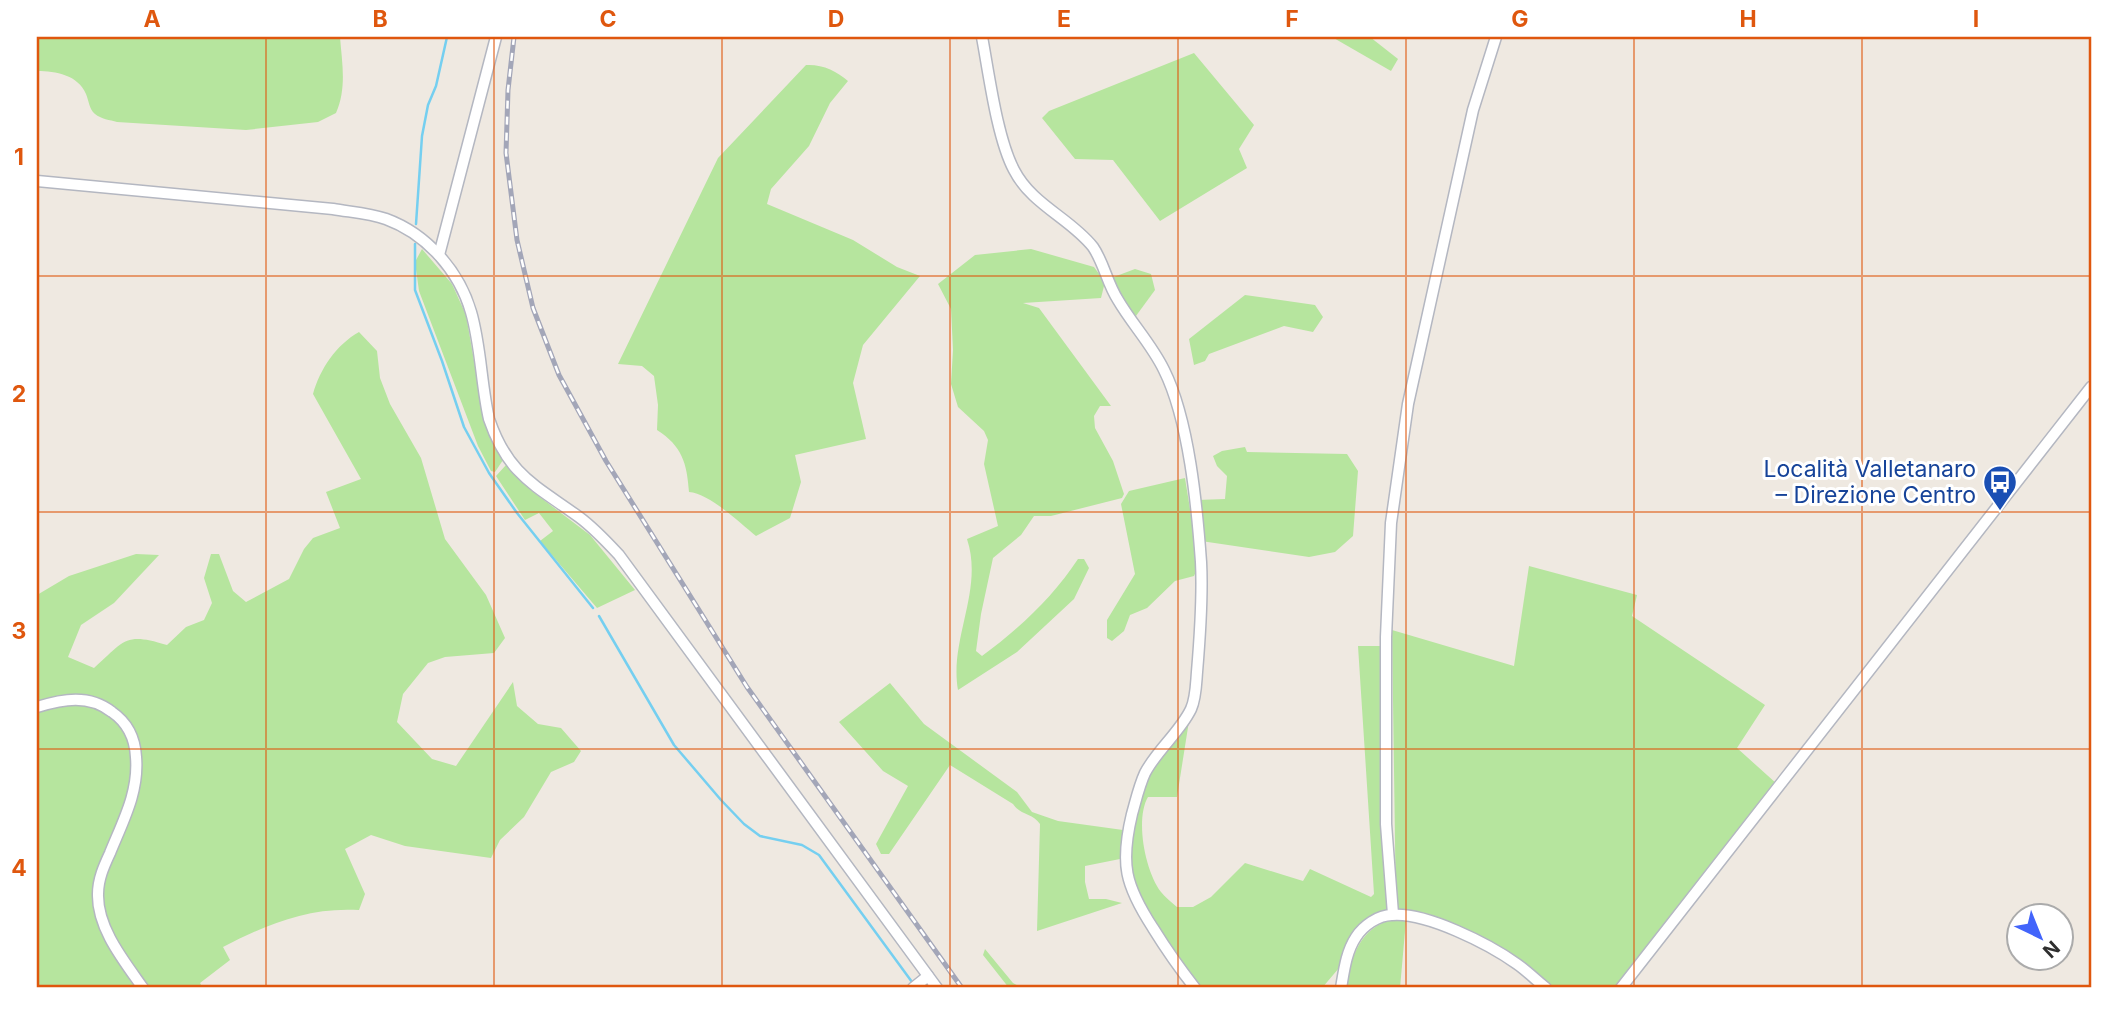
<svg xmlns="http://www.w3.org/2000/svg" width="2128" height="1025" viewBox="0 0 2128 1025" font-family="Inter,sans-serif">
	<style>
		.green { fill: #b6e59e }
		.lines { fill: none; stroke-linecap: round; stroke-linejoin: round }
		.stream { stroke: #75cff0; stroke-width: 2.5 }
		.minor-casing { stroke: #b4b7c1; stroke-width: 13 }
		.minor { stroke: #fff; stroke-width: 10 }
		.rail-casing { stroke: #a3a6b8; stroke-width: 5 }
		.rail { stroke: #fff; stroke-width: 2.5; stroke-dasharray: 8; stroke-linecap: butt }
		.grid { fill: none; stroke: #df570e; stroke-width: 2; stroke-opacity: 0.55 }
		.labels { text-anchor: middle; dominant-baseline: central; stroke-width: 6; stroke-linejoin: round; paint-order: stroke }
		.transit-label { font-size: 23px; fill: #164399; stroke: #fff; text-anchor: end }
		.neatline { fill: none; stroke: #df570e; stroke-width: 2.5 }
		.grid-label { font-size: 23px; text-anchor: middle; font-weight: bold; fill: #df570e }
	</style>
	<rect width="100%" height="100%" fill="#efe9e1"/>
	<g class="green">
		<path d="M37,37H340C342,63 347,88 336,113L318,122L246,130L117,122C110,120 101,119 95,114C89,109 89,101 86,94C78,75 56,71 37,71Z"/>
		<path d="M1332,37H1370L1398,59L1391,71Z"/>
		<path d="M1194,53L1254,125L1239,149L1247,168L1160,221L1113,160L1075,159L1042,118L1049,111Z"/>
		<path d="M806,65C822,64 837,71 848,81L830,103L809,146L771,189L767,204L853,240L897,267L920,276L863,345L853,383L866,439L795,455L801,482L790,518L756,536C740,523 709,493 689,492C687,463 682,446 657,430L658,405L654,376L642,366L618,364L718,158Z"/>
		<path d="M422,249L452,284L466,315L484,417L491,438L503,460L495,472L491,471L478,446L419,291L415,262Z"/>
		<path d="M1031,249L1094,267L1105,282L1101,298L1023,303L1039,308L1111,406H1100L1094,416L1095,428L1113,461L1124,494L1122,498L1051,516H1034L1021,535L993,558L981,614L976,651L982,656C1019,629 1053,597 1078,559H1084L1089,568L1074,599L1017,652L958,690C949,639 984,590 967,539L998,526L984,464L988,440L984,431L958,407L951,384L953,350L951,309L938,284L975,255Z"/>
		<path d="M1135,269L1151,274L1155,290L1133,320L1111,278Z"/>
		<path d="M1245,295L1315,305L1323,317L1313,332L1284,326L1209,354L1205,361L1194,365L1189,339Z"/>
		<path d="M359,332L377,351L380,378L390,404L421,458L445,539L486,595L505,638L494,653L445,657L428,663L403,694L397,722L432,759L456,766L513,682L517,706L538,724L561,728L581,751L574,762L551,772L524,817L500,840L491,858L405,846L371,835L345,849L365,894L359,910C308,907 268,924 223,947L230,960L200,983L203,988H37V595L69,576L136,554L159,555L114,603L81,625L68,657L94,668C125,640 125,632 167,645L186,627L204,620L212,603L204,578L211,554H219L233,591L246,602L289,579L304,549L313,538L340,528L326,492L361,479L313,394C320,369 336,345 359,332Z"/>
		<path d="M1245,447L1247,452L1347,454L1358,471L1353,536L1335,552L1309,557L1201,541L1197,500L1225,499L1227,476L1217,466L1213,456L1222,451Z"/>
		<path d="M506,465L532,491L590,535L635,590L597,608L540,541L553,531L539,513L525,520L496,476Z"/>
		<path d="M1185,478L1199,565L1194,576L1175,581L1147,608L1130,615L1124,631L1112,641L1107,638V620L1135,574L1121,504L1129,491Z"/>
		<path d="M1529,566L1637,595L1632,616L1765,705L1737,748L1777,784L1615,988H1550L1507,952L1396,911L1392,630L1514,666Z"/>
		<path d="M1358,646H1383L1389,911L1346,947L1339,968L1322,988H1199L1132,887L1128,853L1137,804L1149,774L1189,721L1177,797H1148C1135,819 1145,871 1161,892C1165,897 1171,902 1177,907H1193L1211,897L1245,863L1303,881L1310,869L1371,897L1374,894Z"/>
		<path d="M890,683L924,724L1017,792L1032,812L1058,821L1123,830L1120,859L1085,866V882L1089,899H1106L1122,903L1037,931L1040,824C1033,813 1020,815 1013,804L950,765L889,854H881L876,844L908,786L883,771L839,722Z"/>
		<path d="M1394,919L1406,920L1400,988H1346C1351,956 1360,927 1394,919Z"/>
		<path d="M985,949L1013,983L1022,988H1009L983,955Z"/>
	</g>
	<g class="lines">
		<g class="stream">
			<path d="M416,224L422,136L428,105L436,86L447,37"/>
			<path d="M415,244V290L442,361L464,427L489,473L517,513L593,608"/>
			<path d="M599,616L674,745L721,800L744,824L760,836L802,845L819,855L912,982"/>
		</g>
		<g class="minor-casing">
			<g id="minor">
				<path d="M982,37C989,74 997,138 1014,170C1032,205 1070,218 1093,247C1104,263 1107,283 1118,300C1132,324 1152,345 1164,370C1189,420 1197,506 1201,562C1203,598 1200,636 1197,672C1196,684 1196,698 1191,709C1180,732 1157,750 1145,773C1139,786 1136,800 1132,814C1120,864 1125,885 1153,928C1166,949 1180,969 1195,988"/>
				<path d="M37,181L333,209C350,212 369,213 386,219C427,234 459,271 471,312C481,346 481,384 489,419C508,475 535,485 579,517C594,528 606,541 619,555L937,988"/>
				<path d="M439,255L496,37"/>
				<path d="M37,707C63,699 89,694 112,712C128,723 135,738 136,757C139,792 123,821 110,853C104,866 98,879 98,894C97,928 124,961 143,988"/>
				<path d="M1393,914L1386,824V637L1391,523L1408,404L1473,110L1496,37"/>
				<path d="M913,988L928,976"/>
				<path d="M1341,988C1344,971 1346,952 1356,937C1363,926 1378,915 1392,915C1426,912 1489,944 1517,964C1527,971 1536,980 1546,988"/>
				<path d="M1621,988L2091,387"/>
			</g>
		</g>
		<use href="#minor" class="minor"/>
		<g class="rail-casing">
			<path id="rail" d="M514,37L508,90L506,153L517,240L533,308L559,375L606,461L747,687L962,988"/>
		</g>
		<use href="#rail" class="rail"/>
	</g>
	<path class="grid" d="M266,37V988M494,37V988M722,37V988M950,37V988M1178,37V988M1406,37V988M1634,37V988M1862,37V988M37,276H2091M37,512H2091M37,749H2091"/>
	<defs>
		<g id="bus-pin" transform="scale(1.75)"><path d="M0 17L-7.5 6A9.5 9.5 0 1 1 7.5 6Z" fill="#1a4fb4" stroke="#fff"/><path d="M-5-6H5V4H4V6H2V4H-2V6H-4V4H-5ZM-3.5-4V0h7V-4ZM-3.5 1.2v1.5H-2V1.2ZM2 1.2v1.5H3.5V1.2Z" fill="#fff"/></g>
	</defs>
	<g fill-rule="evenodd">
		<use href="#bus-pin" x="2000" y="482"/>
	</g>
	<g class="labels">
		<g class="transit-label">
			<text x="1976" y="469">Località Valletanaro<tspan x="1976" dy="26">– Direzione Centro</tspan></text>
		</g>
	</g>
	<rect width="2128" height="1025" fill="none" stroke="#ffffff" stroke-width="77"/>
	<g transform="translate(2040 937) rotate(137)"><circle r="33" fill="#ffffff" stroke="#ababab" stroke-width="2"/>
	<path d="M0-5L12 26L0 18L-12 26Z" fill="#4264fb"/>
	<text y="-10" font-size="19" font-weight="bold" text-anchor="middle" fill="#2e2e2e">N</text>
	</g>
	<rect x="38" y="38" width="2052" height="948" class="neatline"/>
	<g class="grid-label">
		<text x="152" y="27">A</text>
		<text x="380" y="27">B</text>
		<text x="608" y="27">C</text>
		<text x="836" y="27">D</text>
		<text x="1064" y="27">E</text>
		<text x="1292" y="27">F</text>
		<text x="1520" y="27">G</text>
		<text x="1748" y="27">H</text>
		<text x="1976" y="27">I</text>
		<text x="19" y="165">1</text>
		<text x="19" y="402">2</text>
		<text x="19" y="639">3</text>
		<text x="19" y="876">4</text>
	</g>
</svg>
